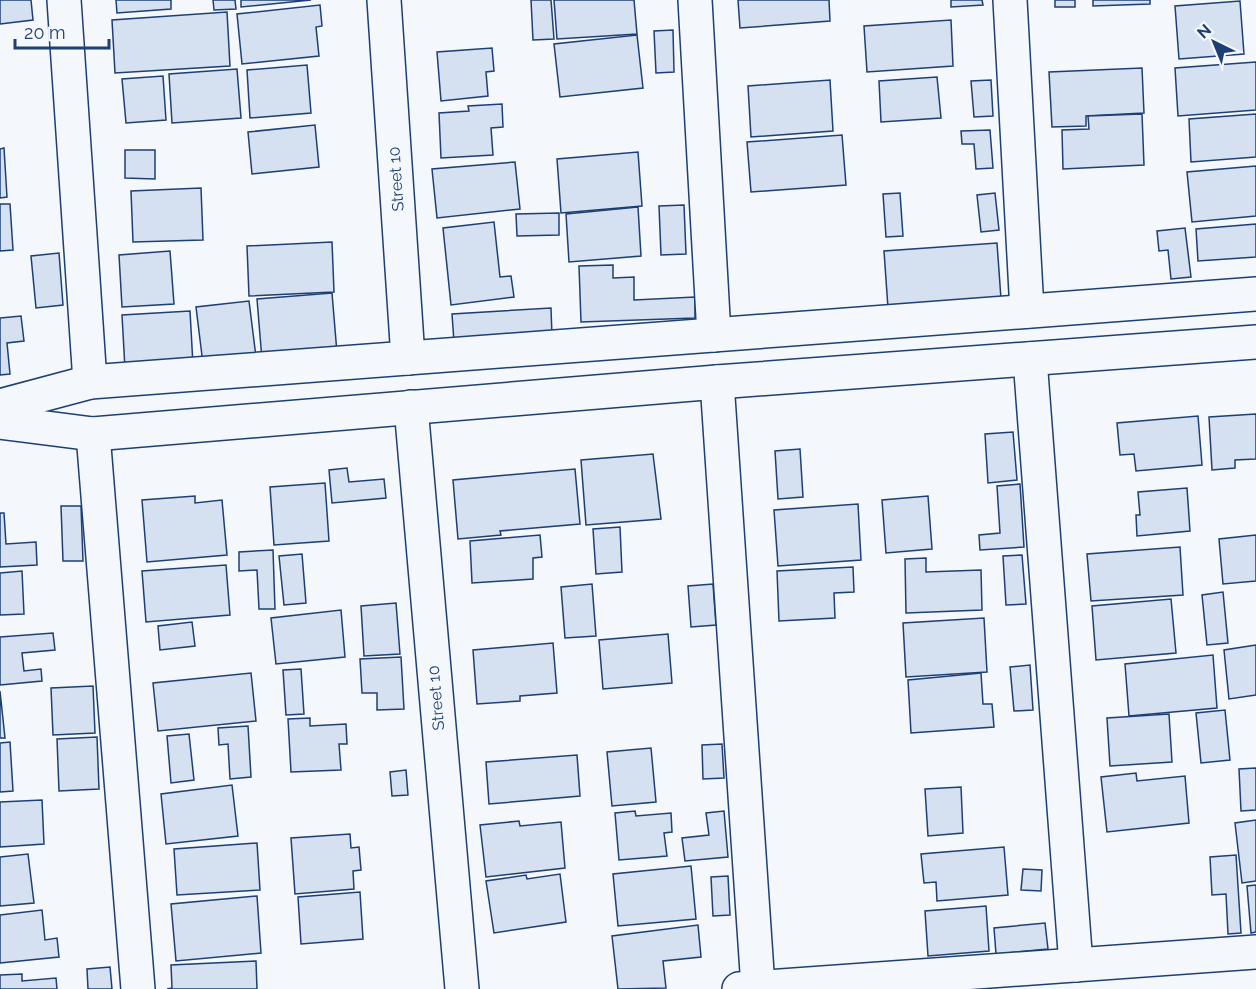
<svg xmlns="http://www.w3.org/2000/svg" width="1256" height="989" viewBox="0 0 1256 989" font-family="Raleway,sans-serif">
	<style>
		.building { fill: #d5e0f0; stroke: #1d3f73; stroke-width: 1.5 }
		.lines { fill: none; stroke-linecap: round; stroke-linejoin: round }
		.minor-casing { stroke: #1d3f73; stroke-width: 36 }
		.minor { stroke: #f4f7fb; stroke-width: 33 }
		.labels { text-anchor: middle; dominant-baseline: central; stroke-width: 4.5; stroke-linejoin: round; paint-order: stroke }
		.street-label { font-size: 16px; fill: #1d3f73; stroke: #f4f7fb }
	</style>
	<rect width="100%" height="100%" fill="#f4f7fb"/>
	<g class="building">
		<path d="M0,0H31L33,20L0,24Z"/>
		<path d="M116,0H171V9L117,13Z"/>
		<path d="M213,0H235L236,9L214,10Z"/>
		<path d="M241,0H311L241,7Z"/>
		<path d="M531,0H551L554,39L533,40Z"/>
		<path d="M554,0H634L637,34L557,39Z"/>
		<path d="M738,0H829L830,21L740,28Z"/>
		<path d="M951,0H982L983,5L951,7Z"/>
		<rect x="1055" y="0" width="20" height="7"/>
		<path d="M1093,0H1150V4L1093,6Z"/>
		<path d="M1240,1L1244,54L1179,59L1175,6Z"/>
		<path d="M320,5L322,26L316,27L319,56L242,64L237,14Z"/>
		<path d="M227,12L230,66L115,73L112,20Z"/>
		<path d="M951,20L953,66L867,72L864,26Z"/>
		<path d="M673,30L674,72L656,73L654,31Z"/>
		<path d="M637,35L643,88L560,97L554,44Z"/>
		<path d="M492,48L494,71L486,72L488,96L441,101L437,52Z"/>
		<path d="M1256,62V110L1178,116L1175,68Z"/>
		<path d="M307,65L311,113L250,118L247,70Z"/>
		<path d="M1142,68L1144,113L1086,116V126L1052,127L1049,72Z"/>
		<path d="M237,69L241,118L172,123L169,74Z"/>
		<path d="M163,76L166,120L126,123L122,79Z"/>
		<path d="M937,77L941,118L881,122L879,81Z"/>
		<path d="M830,80L833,131L751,137L748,86Z"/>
		<path d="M991,80L993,116L974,117L971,81Z"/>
		<path d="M502,104L503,127L491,128L493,155L441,158L439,113L469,111L468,106Z"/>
		<path d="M1142,114L1144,165L1063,169L1062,130L1089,129L1088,116Z"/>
		<path d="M1256,114V157L1191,162L1189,119Z"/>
		<path d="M315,125L319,167L252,174L248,132Z"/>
		<path d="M990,130L993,168L976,169L974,144H962L961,131Z"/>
		<path d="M842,135L846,185L751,192L747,142Z"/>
		<path d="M4,148L7,197L0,198V149Z"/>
		<path d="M125,150H155V179L125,178Z"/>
		<path d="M638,152L642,206L561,213L557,159Z"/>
		<path d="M515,162L520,209L437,218L432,169Z"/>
		<path d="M1256,166V216L1192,222L1187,172Z"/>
		<path d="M201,188L203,240L133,242L131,191Z"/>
		<path d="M900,193L903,236L886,237L883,194Z"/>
		<path d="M995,193L999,230L981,232L977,195Z"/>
		<path d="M0,204H10L13,250L0,251Z"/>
		<path d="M684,205L686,254L661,255L659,206Z"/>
		<path d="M638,207L641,256L569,262L566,214Z"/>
		<path d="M559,213V235L517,236L516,214Z"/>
		<path d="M494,222L500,277L511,276L514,297L451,305L443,228Z"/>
		<path d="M1256,224V257L1198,261L1196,229Z"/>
		<path d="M1185,228L1191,277L1171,279L1168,250L1159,251L1157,231Z"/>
		<path d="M332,242L334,292L249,296L247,246Z"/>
		<path d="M997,243L1001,299L888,308L884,251Z"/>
		<path d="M170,251L174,304L122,307L119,255Z"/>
		<path d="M59,253L63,305L36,308L31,256Z"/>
		<path d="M613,265V278L634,277V300L695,297V318L581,322L579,266Z"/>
		<path d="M332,293L337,353L262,360L257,299Z"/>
		<path d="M249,301L256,357L203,364L196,307Z"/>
		<path d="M551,308L552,336L454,342L452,314Z"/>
		<path d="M190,311L193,365L125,369L122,315Z"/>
		<path d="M21,316L24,341L7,343L10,374L0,375V318Z"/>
		<path d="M1256,414V459L1235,460V468L1212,470L1209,417Z"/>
		<path d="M1198,416L1202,465L1136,471L1134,454L1120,455L1117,423Z"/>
		<path d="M1013,432L1017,480L988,483L985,434Z"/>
		<path d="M800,449L803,497L778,499L775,451Z"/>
		<path d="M653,454L661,519L586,525L581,460Z"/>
		<path d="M347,468L349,482L384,479L386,498L332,503L329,470Z"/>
		<path d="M575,469L580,524L500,531L501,535L458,539L453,480Z"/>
		<path d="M325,483L329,541L274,545L270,487Z"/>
		<path d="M1020,484L1024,547L980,550L979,535L1000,533L997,486Z"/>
		<path d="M1187,488L1190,531L1137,536L1136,515H1140L1138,492Z"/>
		<path d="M195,496V503L222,500L227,555L147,562L142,500Z"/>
		<path d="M928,496L932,549L886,553L882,500Z"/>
		<path d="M858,504L861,560L778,566L774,510Z"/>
		<path d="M61,506H81L83,561H63Z"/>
		<path d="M0,513H4L6,544L36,542L37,565L0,567Z"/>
		<path d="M620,527L622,572L596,574L593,529Z"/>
		<path d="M540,535L542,557L533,558V579L472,583L470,541Z"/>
		<path d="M1256,535V581L1223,584L1219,539Z"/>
		<path d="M1180,547L1183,595L1091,601L1087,554Z"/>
		<path d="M273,550L275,609H259L257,570L239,571V552Z"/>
		<path d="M302,554L306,603L284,605L279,556Z"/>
		<path d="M1022,555L1026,604L1006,605L1003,556Z"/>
		<path d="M926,558V572L981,570L982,610L906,613L905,559Z"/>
		<path d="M226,565L230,615L146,622L142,571Z"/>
		<path d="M853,567L854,592L834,593L835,618L779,621L777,571Z"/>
		<path d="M22,571L24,614L0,615V573Z"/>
		<path d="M592,584L596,636L565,638L561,587Z"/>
		<path d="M713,584L716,625L691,627L688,586Z"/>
		<path d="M1223,592L1228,643L1207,645L1202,595Z"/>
		<path d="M1171,599L1176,653L1096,660L1092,606Z"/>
		<path d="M396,603L400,654L364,656L361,606Z"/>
		<path d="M341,610L345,657L276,664L271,618Z"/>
		<path d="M984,618L987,672L906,677L903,623Z"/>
		<path d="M192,622L195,646L160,650L158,626Z"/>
		<path d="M53,633L55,650L22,653L24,671L41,669L42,681L0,685V637Z"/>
		<path d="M668,634L672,683L603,689L599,640Z"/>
		<path d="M553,643L557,693L520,696V701L477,704L473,650Z"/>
		<path d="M1256,645V695L1229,699L1224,650Z"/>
		<path d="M1213,655L1217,708L1129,716L1125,664Z"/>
		<path d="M401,657L404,709L377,710V693H362L360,659Z"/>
		<path d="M1030,665L1033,710L1014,711L1010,667Z"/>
		<path d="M301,669L304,714L286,715L283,670Z"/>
		<path d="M251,673L256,721L158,731L153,683Z"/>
		<path d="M981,673L983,704H992L994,727L911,733L908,680Z"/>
		<path d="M93,686L95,733L53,735L51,688Z"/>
		<path d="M0,691L5,738H0Z"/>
		<path d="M1225,710L1230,760L1201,763L1196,713Z"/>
		<path d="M1169,714L1172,762L1110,766L1107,718Z"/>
		<path d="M310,718V726L346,724L347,744H339L341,770L291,772L288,719Z"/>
		<path d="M248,726L251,777L230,779L228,744L219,745L218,728Z"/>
		<path d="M189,734L194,780L171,783L167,736Z"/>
		<path d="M97,737L99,789L59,791L57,739Z"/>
		<path d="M10,742L13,791L0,792V743Z"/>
		<path d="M722,744L724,778L703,779L702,745Z"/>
		<path d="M651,748L656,802L612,806L607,752Z"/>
		<path d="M577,755L580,796L489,804L486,762Z"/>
		<path d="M1256,768V810L1241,811L1239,769Z"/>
		<path d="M406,770L408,795L392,796L390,772Z"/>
		<path d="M1136,773L1137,781L1185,776L1189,823L1107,832L1101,777Z"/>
		<path d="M232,785L238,836L166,844L161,794Z"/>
		<path d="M961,787L963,833L928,836L925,789Z"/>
		<path d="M42,800L44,844L0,847V802Z"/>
		<path d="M635,811L636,816L671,813L672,832L664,833L667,856L619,860L615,813Z"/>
		<path d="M724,811L728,857L685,861L682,838L709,835L706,813Z"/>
		<path d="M1256,820V881L1242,883L1235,823Z"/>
		<path d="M519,821L520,826L561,822L565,868L486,877L480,825Z"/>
		<path d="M350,834L351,848L359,847L361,870L353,871L354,889L295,894L291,838Z"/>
		<path d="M257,843L260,890L177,895L174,849Z"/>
		<path d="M1004,847L1008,895L937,901L936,882L924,883L921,854Z"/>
		<path d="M28,854L34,903L0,906V857Z"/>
		<path d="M1236,855L1241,933L1228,934L1226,894L1212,895L1210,857Z"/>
		<path d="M691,866L696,919L618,926L613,874Z"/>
		<path d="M1023,869L1042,870L1041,891L1021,890Z"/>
		<path d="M560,874L566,922L494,933L486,881L526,875L527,879Z"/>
		<path d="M728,876L730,915L713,916L711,877Z"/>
		<path d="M1256,885V932L1251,933L1247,886Z"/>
		<path d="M360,892L363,939L301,944L298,897Z"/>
		<path d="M257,896L261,953L176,961L171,904Z"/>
		<path d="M986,906L989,951L928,956L925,911Z"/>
		<path d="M42,910L45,940L57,938L59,957L0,963V915Z"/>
		<path d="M1045,923L1048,949L996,954L994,928Z"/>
		<path d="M698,925L701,957L663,961L666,988L618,989L612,936Z"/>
		<path d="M256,961L257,989H167L172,988L171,965Z"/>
		<path d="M110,967L112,989H88L87,969Z"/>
		<path d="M22,974V981L56,978L57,989H0V975Z"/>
	</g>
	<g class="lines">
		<g class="minor-casing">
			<g id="minor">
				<path d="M64,0L90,382"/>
				<path d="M384,0L408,358"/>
				<path d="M695,0L714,335"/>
				<path d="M1010,0L1027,311"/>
				<path d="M1030,359L1076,965"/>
				<path d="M717,382L758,987"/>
				<path d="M0,406L90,382L1256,294"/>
				<path d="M411,407L462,989"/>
				<path d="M0,422L93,434L717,382L1256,342"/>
				<path d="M93,434L138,989"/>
				<path d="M739,989L1256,952"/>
			</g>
		</g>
		<use href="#minor" class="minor"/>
	</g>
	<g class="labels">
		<g class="street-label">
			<text transform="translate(396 179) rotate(-94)">Street 10</text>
			<text transform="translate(436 698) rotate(-95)">Street 10</text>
		</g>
	</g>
	<g transform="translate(1214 42) rotate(317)" stroke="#f4f7fb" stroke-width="4.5" paint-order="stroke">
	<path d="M0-4.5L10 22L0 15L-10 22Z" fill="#1d3f73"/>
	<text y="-9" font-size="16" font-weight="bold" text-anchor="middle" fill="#1d3f73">N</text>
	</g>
	<path d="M15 39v9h94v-9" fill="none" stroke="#1d3f73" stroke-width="3"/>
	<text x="24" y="39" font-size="18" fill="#1d3f73" stroke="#f4f7fb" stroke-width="4.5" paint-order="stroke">20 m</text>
</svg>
